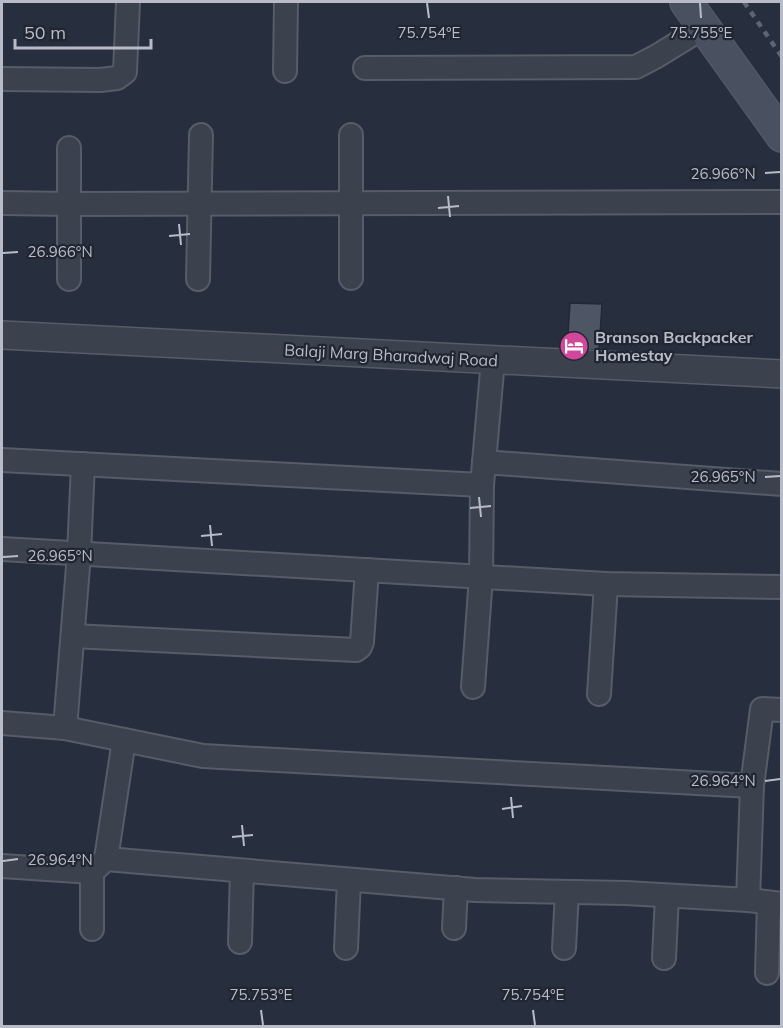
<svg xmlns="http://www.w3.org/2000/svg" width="783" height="1028" viewBox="0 0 783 1028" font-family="Mulish,sans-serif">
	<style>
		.building { fill: #4e5666; stroke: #222834; stroke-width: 1.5 }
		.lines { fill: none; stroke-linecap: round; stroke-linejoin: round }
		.minor-casing { stroke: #565c68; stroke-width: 26 }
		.tertiary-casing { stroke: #565c68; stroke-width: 30 }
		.secondary-casing { stroke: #565c68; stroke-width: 34 }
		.minor { stroke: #3b414d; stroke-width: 22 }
		.tertiary { stroke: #3b414d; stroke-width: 27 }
		.secondary { stroke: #495060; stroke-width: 32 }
		.rail { stroke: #5d6474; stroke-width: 4.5; stroke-dasharray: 6 6; stroke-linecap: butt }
		.ticks { fill: none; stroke: #b7bcc8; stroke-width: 2 }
		.labels { text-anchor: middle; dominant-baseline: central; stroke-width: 4.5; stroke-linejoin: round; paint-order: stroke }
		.poi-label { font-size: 16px; font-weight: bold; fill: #b7bcc8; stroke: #202632; text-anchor: start }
		.street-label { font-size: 16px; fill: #b7bcc8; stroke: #202632 }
		.ticks-label { font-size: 15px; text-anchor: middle; fill: #b7bcc8; stroke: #202632; stroke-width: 4.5; stroke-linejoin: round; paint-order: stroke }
	</style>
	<rect width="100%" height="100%" fill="#272e3d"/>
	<path class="building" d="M570,303L602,304L599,350L567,349Z"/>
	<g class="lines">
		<g class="minor-casing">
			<g id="minor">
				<path d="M365,68L636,67L657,56L704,27"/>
				<path d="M285,71L286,2"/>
				<path d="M2,79L100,80L117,78L125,72L128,2"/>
				<path d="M351,135V278"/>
				<path d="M2,203L70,204L782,202"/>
				<path d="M69,279V148"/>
				<path d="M198,279L201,135"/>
				<path d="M2,460L482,485"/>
				<path d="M484,462L782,484"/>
				<path d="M2,549L606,584L782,587"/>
				<path d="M73,636L356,650L360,647L362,642L367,570"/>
				<path d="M473,687L481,577L482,485L493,360"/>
				<path d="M599,694L606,584"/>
				<path d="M2,723L65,728L203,756L752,786L762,709L782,710"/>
				<path d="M65,728L79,554L83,464"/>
				<path d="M106,859L124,740"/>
				<path d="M2,866L92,872L106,859L475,890L626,893L748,900L782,904"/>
				<path d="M92,872V929"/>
				<path d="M748,900L752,786"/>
				<path d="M454,928L456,888"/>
				<path d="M240,942L242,871"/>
				<path d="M346,948L349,880"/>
				<path d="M564,948L567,892"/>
				<path d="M664,958L667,896"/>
				<path d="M767,973L769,903"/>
			</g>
		</g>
		<g class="tertiary-casing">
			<path id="tertiary" d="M2,335L782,374"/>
		</g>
		<g class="secondary-casing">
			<path id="secondary" d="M686,2L782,136"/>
		</g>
		<use href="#minor" class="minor"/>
		<use href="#tertiary" class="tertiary"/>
		<use href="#secondary" class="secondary"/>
		<path class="rail" d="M744,2L782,57"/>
	</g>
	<path class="ticks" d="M427,3L429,18M700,3L701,18M765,173L780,172M448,196L450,217M438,208L459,206M179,224L181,245M169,236L190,234M3,253L18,252M765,477L780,476M479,497L481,517M470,508L491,506M210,525L212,546M201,536L222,534M3,557L18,556M765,781L780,779M511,797L513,818M502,809L522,806M242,825L244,846M232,837L253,835M3,861L18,859M261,1010L263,1025M533,1010L535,1025"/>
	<defs>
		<g id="hotel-disc" transform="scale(1.5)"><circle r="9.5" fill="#d1479c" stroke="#202632"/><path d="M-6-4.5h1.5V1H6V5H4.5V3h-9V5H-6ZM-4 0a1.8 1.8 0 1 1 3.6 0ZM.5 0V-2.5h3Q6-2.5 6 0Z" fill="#fff"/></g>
	</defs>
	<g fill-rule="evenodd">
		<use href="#hotel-disc" x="574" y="346"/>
	</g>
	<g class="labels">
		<g class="poi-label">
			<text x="595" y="337">Branson Backpacker<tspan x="595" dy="18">Homestay</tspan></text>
		</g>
		<g class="street-label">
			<text transform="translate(391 355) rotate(3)">Balaji Marg Bharadwaj Road</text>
		</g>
	</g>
	<g class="ticks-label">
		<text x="429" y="38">75.754°E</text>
		<text x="701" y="38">75.755°E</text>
		<text x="723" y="179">26.966°N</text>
		<text x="60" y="257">26.966°N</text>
		<text x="723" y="482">26.965°N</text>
		<text x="60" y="561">26.965°N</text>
		<text x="723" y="786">26.964°N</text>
		<text x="60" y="865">26.964°N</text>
		<text x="261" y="1000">75.753°E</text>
		<text x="533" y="1000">75.754°E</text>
	</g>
	<rect width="783" height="1028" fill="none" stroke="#b7bcc8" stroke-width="6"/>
	<path d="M15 39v9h136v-9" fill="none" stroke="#b7bcc8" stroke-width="3"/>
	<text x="24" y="39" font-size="18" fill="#b7bcc8" stroke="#202632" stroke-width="4.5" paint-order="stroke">50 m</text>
</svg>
